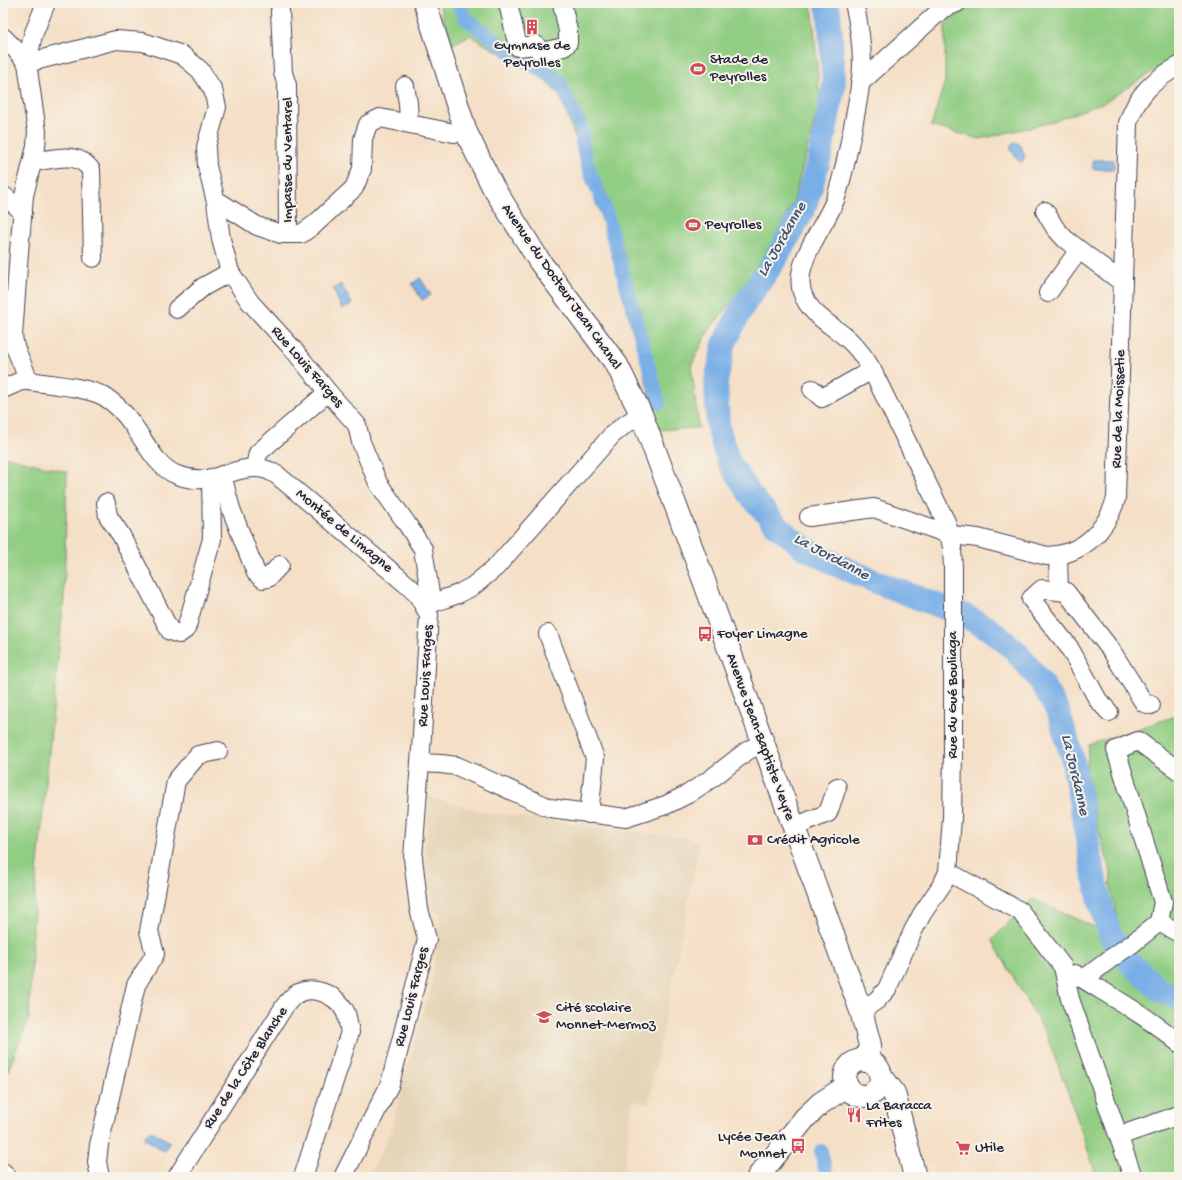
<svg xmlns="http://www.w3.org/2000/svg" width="1182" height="1180" viewBox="0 0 1182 1180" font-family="'Gochi Hand',sans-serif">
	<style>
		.built { fill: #e5d5b7 }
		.green { fill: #91cd82; stroke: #5a785e }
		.water { fill: #79afe7; stroke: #4e6891 }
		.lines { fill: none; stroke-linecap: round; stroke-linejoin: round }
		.canal { stroke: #79afe7; stroke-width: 14 }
		.river { stroke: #79afe7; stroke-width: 24 }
		.minor-casing { stroke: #423e50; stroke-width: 20 }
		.major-casing { stroke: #423e50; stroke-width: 24 }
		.minor { stroke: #fff; stroke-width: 18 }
		.major { stroke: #fff; stroke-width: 22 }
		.labels { text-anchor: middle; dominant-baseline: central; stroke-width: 4; stroke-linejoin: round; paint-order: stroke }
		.poi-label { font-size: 15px; fill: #22223b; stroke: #f7f3e8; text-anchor: start }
		.street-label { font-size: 15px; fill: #22223b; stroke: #f7f3e8 }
		.water-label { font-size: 16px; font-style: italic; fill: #405377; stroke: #f7f3e8 }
	</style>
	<rect width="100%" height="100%" fill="#f7f3e8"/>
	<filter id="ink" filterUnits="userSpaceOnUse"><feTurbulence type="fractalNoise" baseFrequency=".025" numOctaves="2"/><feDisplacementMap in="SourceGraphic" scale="8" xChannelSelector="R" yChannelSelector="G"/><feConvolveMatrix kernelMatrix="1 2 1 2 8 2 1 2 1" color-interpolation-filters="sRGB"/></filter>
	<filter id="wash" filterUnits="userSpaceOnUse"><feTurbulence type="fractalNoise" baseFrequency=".012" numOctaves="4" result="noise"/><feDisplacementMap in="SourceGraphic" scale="16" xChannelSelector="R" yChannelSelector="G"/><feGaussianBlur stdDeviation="0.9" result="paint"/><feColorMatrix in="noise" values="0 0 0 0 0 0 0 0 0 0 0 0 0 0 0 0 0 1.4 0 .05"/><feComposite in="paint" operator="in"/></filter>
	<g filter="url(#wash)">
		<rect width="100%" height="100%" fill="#f5dfc6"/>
		<path class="built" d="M429,797L489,813L700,840L649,1102L650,1104L632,1101L623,1177H369L391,1131L404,1080L432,981L441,912L434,911L425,848Z"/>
		<g class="green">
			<path d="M439,3H810L813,14L820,102L793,203L759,268L709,330L691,366L699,428L657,430L639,350L597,199L560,95L535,72L484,44L470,35L451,45Z"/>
			<path d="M982,3H1179V57L1144,77L1105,102L1052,122L980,139L931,126L945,81V21Z"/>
			<path d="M3,456L67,472L64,597L34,905L29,1018L3,1083Z"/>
			<path d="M1179,715V1177H1097L1068,1092L1046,1034L992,940L1032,899L1094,927L1118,922L1110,885L1111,873L1096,821L1086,773L1089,745Z"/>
		</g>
		<g class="water">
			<path d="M1014,143H1018L1021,146L1025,157L1023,161L1020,162C1016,160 1015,154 1011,151V146Z"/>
			<rect x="1093" y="160" width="21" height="9"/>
			<path d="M420,278L431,295L422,300L412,284Z"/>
			<path d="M341,284L352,304L342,309L333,289Z"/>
			<path d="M150,1130L170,1142L164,1151L144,1138Z"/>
		</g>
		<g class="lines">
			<g class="canal">
				<path d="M458,3L465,18L521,60L543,71L559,81L582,130V143L589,170L605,208L659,403"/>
				<path d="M821,1151L827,1177"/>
			</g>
			<path class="river" d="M826,3L829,12L834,84L821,153L804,209L775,260L743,306L724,344L716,382L718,427L728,460L751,496L778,527L803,547L837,565L876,582L963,615L988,628L1014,649L1041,682L1059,714L1072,756L1093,871L1102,910L1112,938L1130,963L1161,991L1179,998"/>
		</g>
	</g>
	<g filter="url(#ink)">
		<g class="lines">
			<g class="minor-casing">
				<g id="minor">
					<path d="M508,3L518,47L536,45L539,50L541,52L564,47L568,43V31L562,3"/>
					<path d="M854,3C859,23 862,45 862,66C861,88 856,110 852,132C847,155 843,178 835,200C825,227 793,262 802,292C809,315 834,326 850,341C859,350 866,359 872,370L947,524L952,547L953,569V750L952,818L948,872L943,883L922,914L913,931L887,989L877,1000L861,1011"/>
					<path d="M280,11L283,73L287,85L288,234"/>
					<path d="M3,37L16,50L27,63L116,40L143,42L182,55L200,70L213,90L217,107L206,147L207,166L216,202L221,203L257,226L281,234H301L314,225L354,188L362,169L363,139L368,124L380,118L454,133L466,132"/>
					<path d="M860,83L942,9L957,3"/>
					<path d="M405,86L408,103L409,123"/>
					<path d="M33,162C54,159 77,150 91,170L93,258"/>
					<path d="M3,195L23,212"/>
					<path d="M216,202L221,239L230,272L250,302L293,349L328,392L357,425L361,442L378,483L407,524L423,549L430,593L424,606L429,615L422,735L413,858L419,909L427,939L390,1084L343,1177"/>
					<path d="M1045,211L1055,228L1065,239L1123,283"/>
					<path d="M1048,293L1079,250"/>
					<path d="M177,309L203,287L230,272"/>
					<path d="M29,381L15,347L13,336L19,252L24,196L36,146L37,132L27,63L33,35L46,3"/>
					<path d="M3,389L21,381H29C48,384 87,387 103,396C116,403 127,416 135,428C147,445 157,467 177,475C188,479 202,480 213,478C229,474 247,465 264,469C269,470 273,473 277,475L405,583L417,594L424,606L458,594L473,586L496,567L612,435L623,426L641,414"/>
					<path d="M812,389L822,398L872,370"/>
					<path d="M256,468V462L258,453L328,392"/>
					<path d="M222,475L231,509L256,573L263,579L268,578L280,565"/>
					<path d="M106,503L108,516L121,535L170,631L179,634L186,629L212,539L211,478"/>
					<path d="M809,517L874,508L951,535L978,538L1047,556C1082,555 1106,531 1116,499L1128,123C1137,95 1154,79 1179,66"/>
					<path d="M1058,556L1059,591"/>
					<path d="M548,634L595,758L589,814"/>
					<path d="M1109,712L1098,700L1069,647L1031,599L1042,589L1066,592L1111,650L1144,703L1151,705"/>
					<path d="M420,763L441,764L457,766L550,808L626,818L666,805L688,794L712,778L747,751L762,743"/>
					<path d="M794,827L828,813L837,787"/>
					<path d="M948,872L1020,911L1063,967L1070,999L1133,1177"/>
					<path d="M1159,922L1179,933"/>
					<path d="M1075,974C1110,996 1147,1016 1179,1043"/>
					<path d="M1084,979L1110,959L1133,943L1159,922L1163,902L1116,750L1138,741L1179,771"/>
					<path d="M1119,1136L1179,1115"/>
					<path d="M3,1172L7,1177"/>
					<path d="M100,1177L97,1162L99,1145L136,985L155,954L149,931L176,781L198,755L218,751"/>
					<path d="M177,1177L284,1007C287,1003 291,998 295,995C312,984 336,994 345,1011C348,1017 348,1025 350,1032L303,1177"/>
				</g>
			</g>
			<g class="major-casing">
				<g id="major">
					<path d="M425,3L466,132L493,187L540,262L617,365L641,414L703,578L861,1011L870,1045L866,1061"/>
					<circle cx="863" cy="1078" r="18"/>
					<path d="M880,1074L894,1093L915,1177"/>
					<path d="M758,1177L805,1118L821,1103L847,1086"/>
				</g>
			</g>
			<use href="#minor" class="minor"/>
			<use href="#major" class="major"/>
		</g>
	</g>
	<defs>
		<g id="building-bare" transform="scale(1.2)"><path d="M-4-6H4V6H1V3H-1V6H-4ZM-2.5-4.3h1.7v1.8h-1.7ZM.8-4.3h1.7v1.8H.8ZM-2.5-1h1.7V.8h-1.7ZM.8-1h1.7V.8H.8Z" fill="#d1495b" stroke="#f7f3e8" stroke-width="2.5" paint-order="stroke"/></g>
		<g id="stadium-bare" transform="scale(1.2)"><path d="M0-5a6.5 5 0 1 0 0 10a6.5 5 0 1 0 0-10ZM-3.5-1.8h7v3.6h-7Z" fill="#d1495b" stroke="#f7f3e8" stroke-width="2.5" paint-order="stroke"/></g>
		<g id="bus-bare" transform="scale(1.2)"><path d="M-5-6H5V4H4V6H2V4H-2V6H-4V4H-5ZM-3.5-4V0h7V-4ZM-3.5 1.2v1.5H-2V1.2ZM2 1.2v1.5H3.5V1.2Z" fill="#d1495b" stroke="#f7f3e8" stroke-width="2.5" paint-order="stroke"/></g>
		<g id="bank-bare" transform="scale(1.2)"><path d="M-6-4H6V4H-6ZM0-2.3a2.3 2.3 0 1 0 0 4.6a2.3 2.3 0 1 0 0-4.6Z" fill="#d1495b" stroke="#f7f3e8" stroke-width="2.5" paint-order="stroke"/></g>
		<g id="school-bare" transform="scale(1.2)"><path d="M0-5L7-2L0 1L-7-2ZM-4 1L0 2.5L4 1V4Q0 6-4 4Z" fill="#d1495b" stroke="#f7f3e8" stroke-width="2.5" paint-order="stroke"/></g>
		<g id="restaurant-bare" transform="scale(1.2)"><path d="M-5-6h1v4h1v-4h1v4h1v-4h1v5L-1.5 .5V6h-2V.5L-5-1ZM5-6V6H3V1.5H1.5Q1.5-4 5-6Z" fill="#d1495b" stroke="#f7f3e8" stroke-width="2.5" paint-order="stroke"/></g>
		<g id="supermarket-bare" transform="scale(1.2)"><path d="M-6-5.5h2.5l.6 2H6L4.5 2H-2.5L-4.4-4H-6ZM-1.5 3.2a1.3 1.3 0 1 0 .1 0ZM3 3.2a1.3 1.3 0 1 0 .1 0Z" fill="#d1495b" stroke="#f7f3e8" stroke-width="2.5" paint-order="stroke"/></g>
	</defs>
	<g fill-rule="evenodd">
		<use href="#building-bare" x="532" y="27"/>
		<use href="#stadium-bare" x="698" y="69"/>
		<use href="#stadium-bare" x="693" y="225"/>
		<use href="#bus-bare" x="705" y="634"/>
		<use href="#bank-bare" x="755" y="840"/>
		<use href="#school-bare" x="544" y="1017"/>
		<use href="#restaurant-bare" x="854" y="1115"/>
		<use href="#bus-bare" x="798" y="1146"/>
		<use href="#supermarket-bare" x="963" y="1148"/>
	</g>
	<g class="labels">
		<g class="poi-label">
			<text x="532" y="46" text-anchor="middle">Gymnase de<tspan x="532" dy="17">Peyrolles</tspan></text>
			<text x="710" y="60">Stade de<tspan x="710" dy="17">Peyrolles</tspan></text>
			<text x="705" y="225">Peyrolles</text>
			<text x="717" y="634">Foyer Limagne</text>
			<text x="767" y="840">Crédit Agricole</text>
			<text x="556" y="1008">Cité scolaire<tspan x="556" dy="17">Monnet-Mermoz</tspan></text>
			<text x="866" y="1106">La Baracca<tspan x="866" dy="17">Frites</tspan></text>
			<text x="786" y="1137" text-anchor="end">Lycée Jean<tspan x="786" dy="17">Monnet</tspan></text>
			<text x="975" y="1148">Utile</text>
		</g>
		<g class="street-label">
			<text transform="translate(288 160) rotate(-90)">Impasse du Ventarel</text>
			<text transform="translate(561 287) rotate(55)">Avenue du Docteur Jean Chanal</text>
			<text transform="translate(307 367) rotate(49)">Rue Louis Farges</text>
			<text transform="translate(1119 409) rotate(-88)">Rue de la Moissetie</text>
			<text transform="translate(344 531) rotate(40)">Montée de Limagne</text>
			<text transform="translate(426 676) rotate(-87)">Rue Louis Farges</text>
			<text transform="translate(953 695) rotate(-90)">Rue du Gué Bouliaga</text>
			<text transform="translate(760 737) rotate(70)">Avenue Jean-Baptiste Veyre</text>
			<text transform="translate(412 997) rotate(-76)">Rue Louis Farges</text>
			<text transform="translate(246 1068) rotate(-57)">Rue de la Côte Blanche</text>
		</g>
		<g class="water-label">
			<text transform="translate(783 240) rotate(-60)">La Jordanne</text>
			<text transform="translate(831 558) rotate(28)">La Jordanne</text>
			<text transform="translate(1074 775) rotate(77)">La Jordanne</text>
		</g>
	</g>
	<rect width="1182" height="1180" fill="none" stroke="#f7f3e8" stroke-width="16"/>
</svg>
